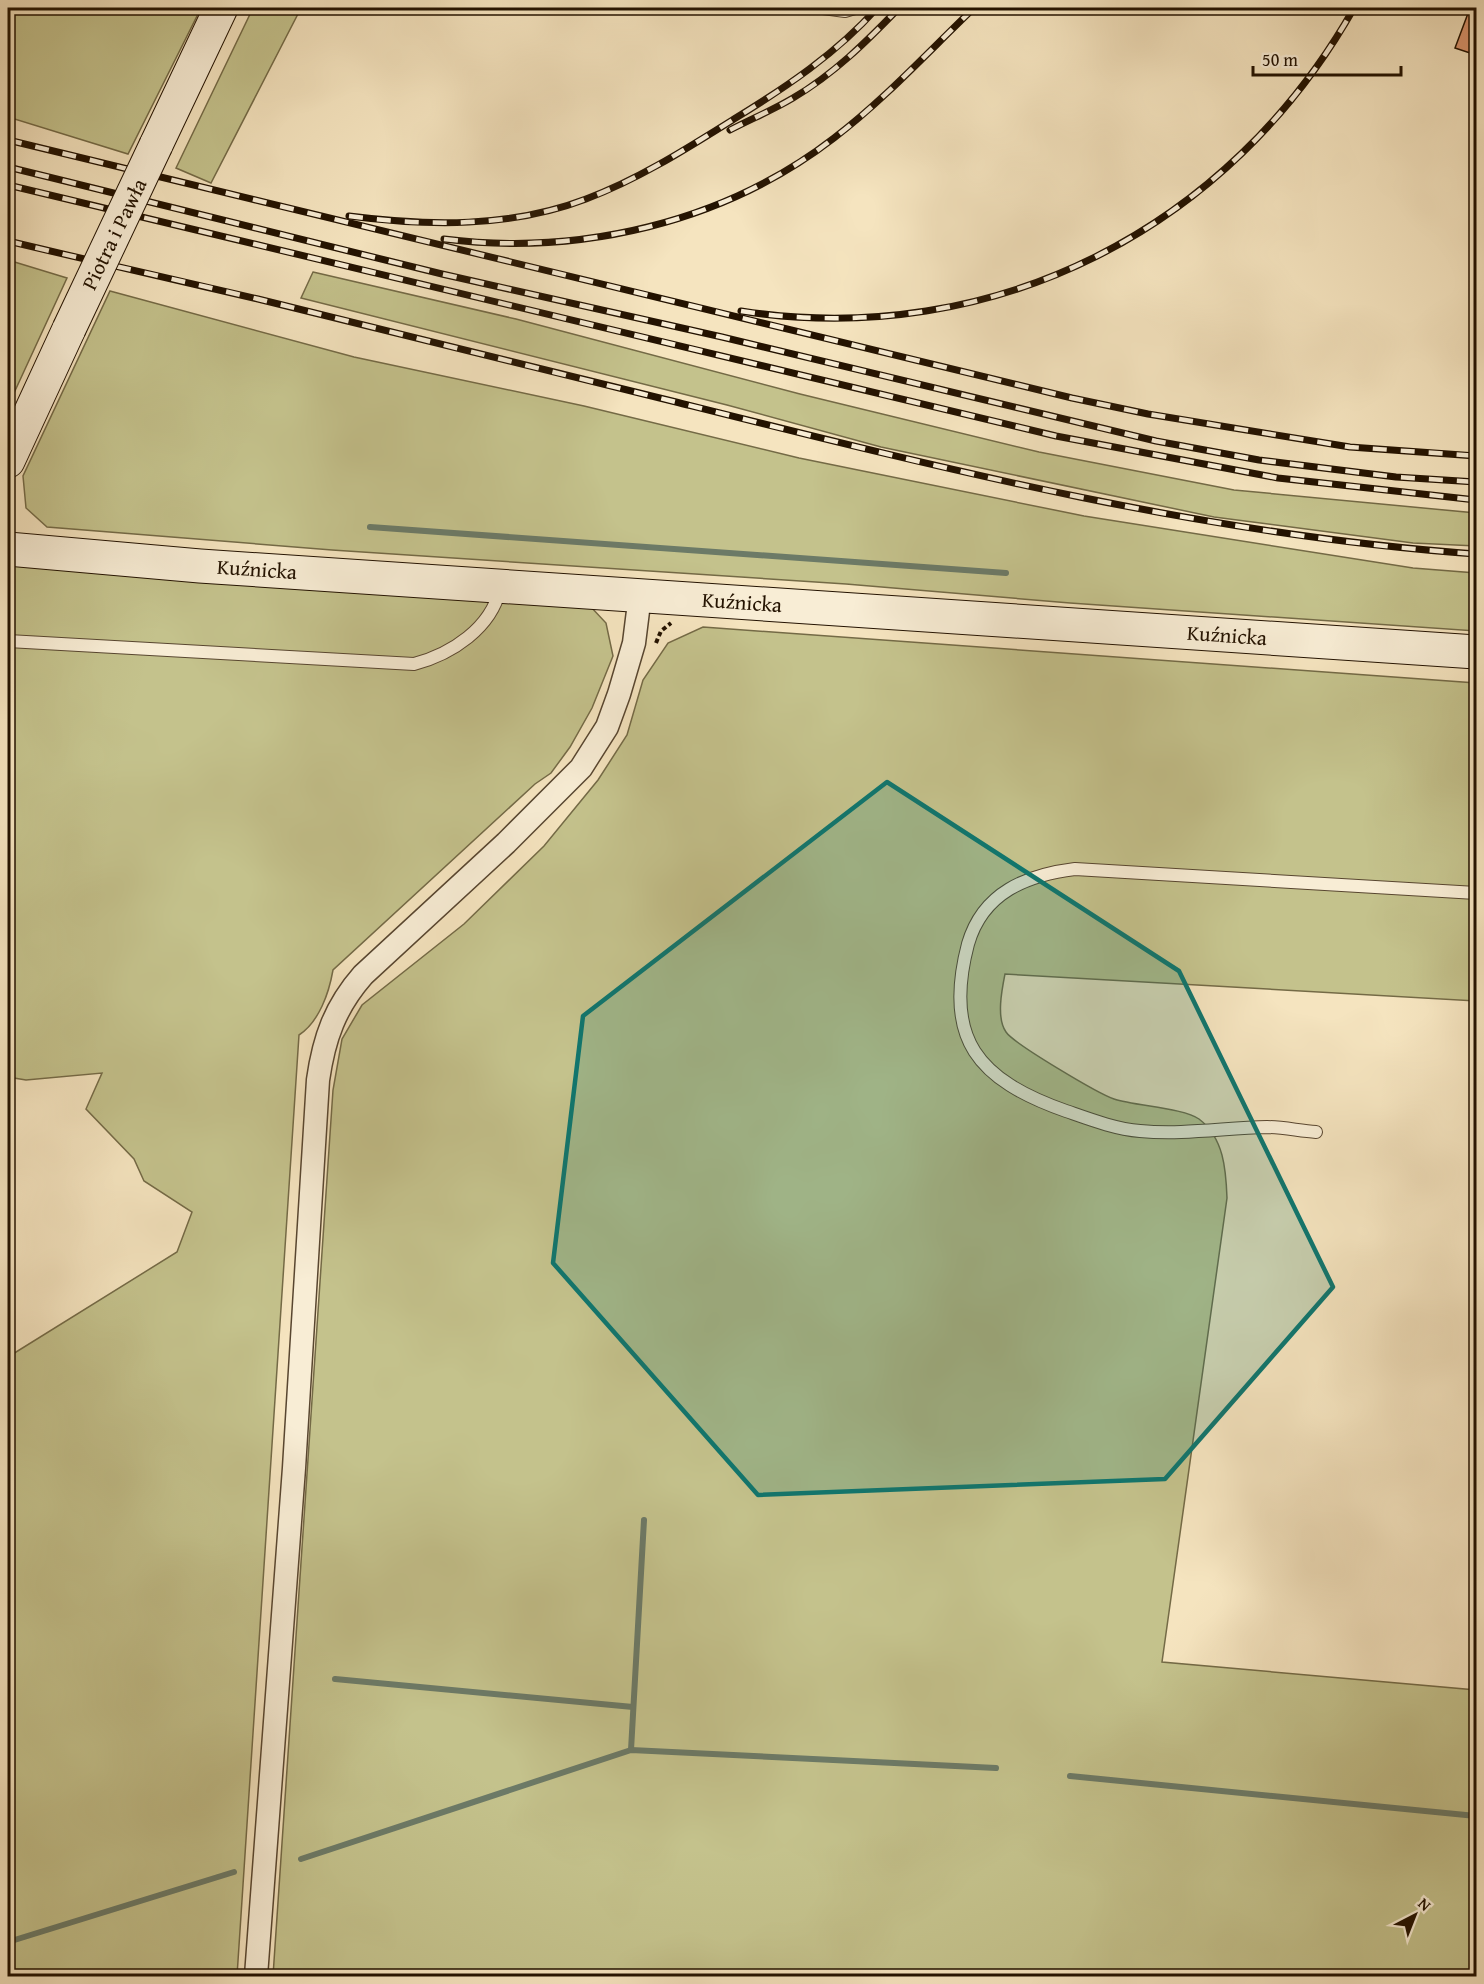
<svg xmlns="http://www.w3.org/2000/svg" width="1484" height="1984" viewBox="0 0 1484 1984" font-family="'Gentium Book Plus',serif">
	<style>
		.green { fill: #c4c28c; stroke: #746a46; stroke-width: 1.5 }
		.lines { fill: none; stroke-linecap: round; stroke-linejoin: round }
		.stream { stroke: #6c7a67; stroke-width: 6 }
		.building { fill: #dc966f; stroke: #231200; stroke-width: 1.5 }
		.lane-casing { stroke: #584630; stroke-width: 14 }
		.street-casing { stroke: #584630; stroke-width: 25 }
		.secondary-casing { stroke: #231200; stroke-width: 35 }
		.path { stroke: #231200; stroke-width: 4; stroke-dasharray: 4.5 3; stroke-linecap: butt }
		.lane { stroke: #f8edd5; stroke-width: 12 }
		.street { stroke: #f8edd5; stroke-width: 22 }
		.secondary { stroke: #f8edd5; stroke-width: 33 }
		.rail-casing { stroke: #231200; stroke-width: 7 }
		.rail { stroke: #f8edd5; stroke-width: 4.5; stroke-dasharray: 14; stroke-linecap: butt }
		.secondary-bridge-casing { stroke: #231200; stroke-width: 35; stroke-linecap: butt }
		.secondary-bridge { stroke: #f8edd5; stroke-width: 33 }
		.marked { fill: #0f766e; fill-opacity: 0.2; stroke: #0f766e; stroke-width: 4.5; stroke-linejoin: round }
		.labels { text-anchor: middle; dominant-baseline: central; stroke-width: 5; stroke-linejoin: round; paint-order: stroke }
		.street-label { font-size: 21px; fill: #231200; stroke: #f8edd5 }
	</style>
	<rect width="100%" height="100%" fill="#f5e4bf"/>
	<filter id="stains"><feTurbulence type="fractalNoise" baseFrequency=".00333" numOctaves="4"/><feColorMatrix values="0 0 0 0 .2 0 0 0 0 .09 0 0 0 0 .02 0 0 0 .5 -.17"/></filter>
	<radialGradient id="worn" r=".72"><stop offset=".6" stop-color="#630" stop-opacity="0"/><stop offset="1" stop-color="#630" stop-opacity=".3"/></radialGradient>
	<g class="green">
		<path d="M8,8H201L128,154L8,117Z"/>
		<path d="M253,8H301L211,183L176,168Z"/>
		<path d="M8,260L67,278L8,406Z"/>
		<path d="M313,272L516,319L800,394L1039,452L1234,490L1476,513V546L1413,543L1214,517L881,447L727,405L301,298Z"/>
		<path d="M110,291L354,357L584,406L799,458L1084,516L1413,568L1476,573V631L1070,603L846,584L332,550L47,527L26,508L23,476Z"/>
		<path d="M8,550L575,590L606,623L613,656L592,708L570,747L551,773L535,784L333,970C329,993 319,1022 299,1035L237,1976H8V1357L177,1252L192,1212L144,1181L134,1159L86,1109L102,1073L26,1080L8,1077Z"/>
		<path d="M703,627L1476,683V1001L1005,974C1002,989 996,1018 1006,1032C1014,1044 1099,1094 1114,1099C1135,1106 1184,1108 1199,1119C1224,1138 1226,1170 1227,1198L1162,1662L1476,1690V1976H273L333,1090L342,1039L362,1005L464,924L544,846L598,780L627,735L643,680L668,643Z"/>
	</g>
	<g class="lines">
		<g class="stream">
			<path d="M370,527L1006,573"/>
			<path d="M335,1679L633,1707"/>
			<path d="M631,1750L644,1520"/>
			<path d="M1070,1776L1476,1816"/>
			<path d="M301,1859L631,1750L996,1768"/>
			<path d="M8,1942L234,1872"/>
		</g>
	</g>
	<path class="building" d="M1470,8H1476V55L1455,48Z"/>
	<g class="lines">
		<g class="lane-casing">
			<g id="lane">
				<path d="M823,8L845,11L855,8"/>
				<path d="M8,641L414,664C452,654 491,628 500,589"/>
				<path d="M1316,1132C1300,1131 1283,1127 1267,1127C1224,1128 1183,1135 1140,1131C1115,1129 1089,1119 1066,1111C978,1080 943,1039 968,944C983,892 1027,875 1075,869L1476,893"/>
			</g>
		</g>
		<g class="street-casing">
			<path id="street" d="M256,1976L294,1468L318,1080C324,1038 335,1007 363,975L506,843L581,768L607,727L619,694L634,643L640,595"/>
		</g>
		<g class="secondary-casing">
			<g id="secondary">
				<path d="M156,145L221,8"/>
				<path d="M8,461L69,329"/>
				<path d="M8,549L200,566L1476,652"/>
			</g>
		</g>
		<path class="path" d="M656,643L661,631L671,623"/>
		<use href="#lane" class="lane"/>
		<use href="#street" class="street"/>
		<use href="#secondary" class="secondary"/>
		<g class="rail-casing">
			<g id="rail">
				<path d="M730,130C751,119 773,110 793,98C834,74 866,42 899,8"/>
				<path d="M8,140L1072,398L1148,414L1350,447L1476,456"/>
				<path d="M8,167L442,274L722,337L1156,441L1259,460L1396,477L1476,482"/>
				<path d="M8,185L1056,436L1278,478L1476,500"/>
				<path d="M349,216C428,226 510,228 586,199C639,179 686,149 734,119C785,88 837,53 877,8"/>
				<path d="M444,239C580,256 724,223 834,138C885,99 928,52 974,8"/>
				<path d="M8,241C91,261 174,279 258,299C397,333 536,368 676,402C940,468 1204,535 1476,554"/>
				<path d="M741,311C994,350 1230,228 1354,8"/>
			</g>
		</g>
		<use href="#rail" class="rail"/>
		<g class="secondary-bridge-casing">
			<path id="secondary-bridge" d="M69,329L156,145"/>
		</g>
		<use href="#secondary-bridge" class="secondary-bridge"/>
	</g>
	<path class="marked" d="M887,782L1179,971L1333,1287L1165,1479L758,1495L553,1263L583,1016Z"/>
	<g class="labels">
		<g class="street-label">
			<text transform="translate(114 234) rotate(-64)">Piotra i Pawła</text>
			<text transform="translate(257 569) rotate(4)">Kuźnicka</text>
			<text transform="translate(742 602) rotate(4)">Kuźnicka</text>
			<text transform="translate(1227 635) rotate(4)">Kuźnicka</text>
		</g>
	</g>
	<rect width="1484" height="1984" fill="none" stroke="#f5e4bf" stroke-width="30"/>
	<rect x="9" y="9" width="1466" height="1966" fill="none" stroke="#231200" stroke-width="3"/>
	<rect x="15" y="15" width="1454" height="1954" fill="none" stroke="#231200" stroke-width="1.5"/>
	<g transform="translate(1415 1915) rotate(42)" stroke="#f8edd5" stroke-width="4.5" paint-order="stroke">
	<path d="M0-4.5L10 22L0 15L-10 22Z" fill="#231200"/>
	<text y="-9" font-size="16" font-weight="bold" text-anchor="middle" fill="#231200">N</text>
	</g>
	<path d="M1253 66v9h148v-9" fill="none" stroke="#231200" stroke-width="3"/>
	<text x="1262" y="66" font-size="18" fill="#231200" stroke="#f8edd5" stroke-width="4.5" paint-order="stroke">50 m</text>
	<rect width="100%" height="100%" filter="url(#stains)"/>
	<rect width="100%" height="100%" fill="url(#worn)"/>
</svg>
